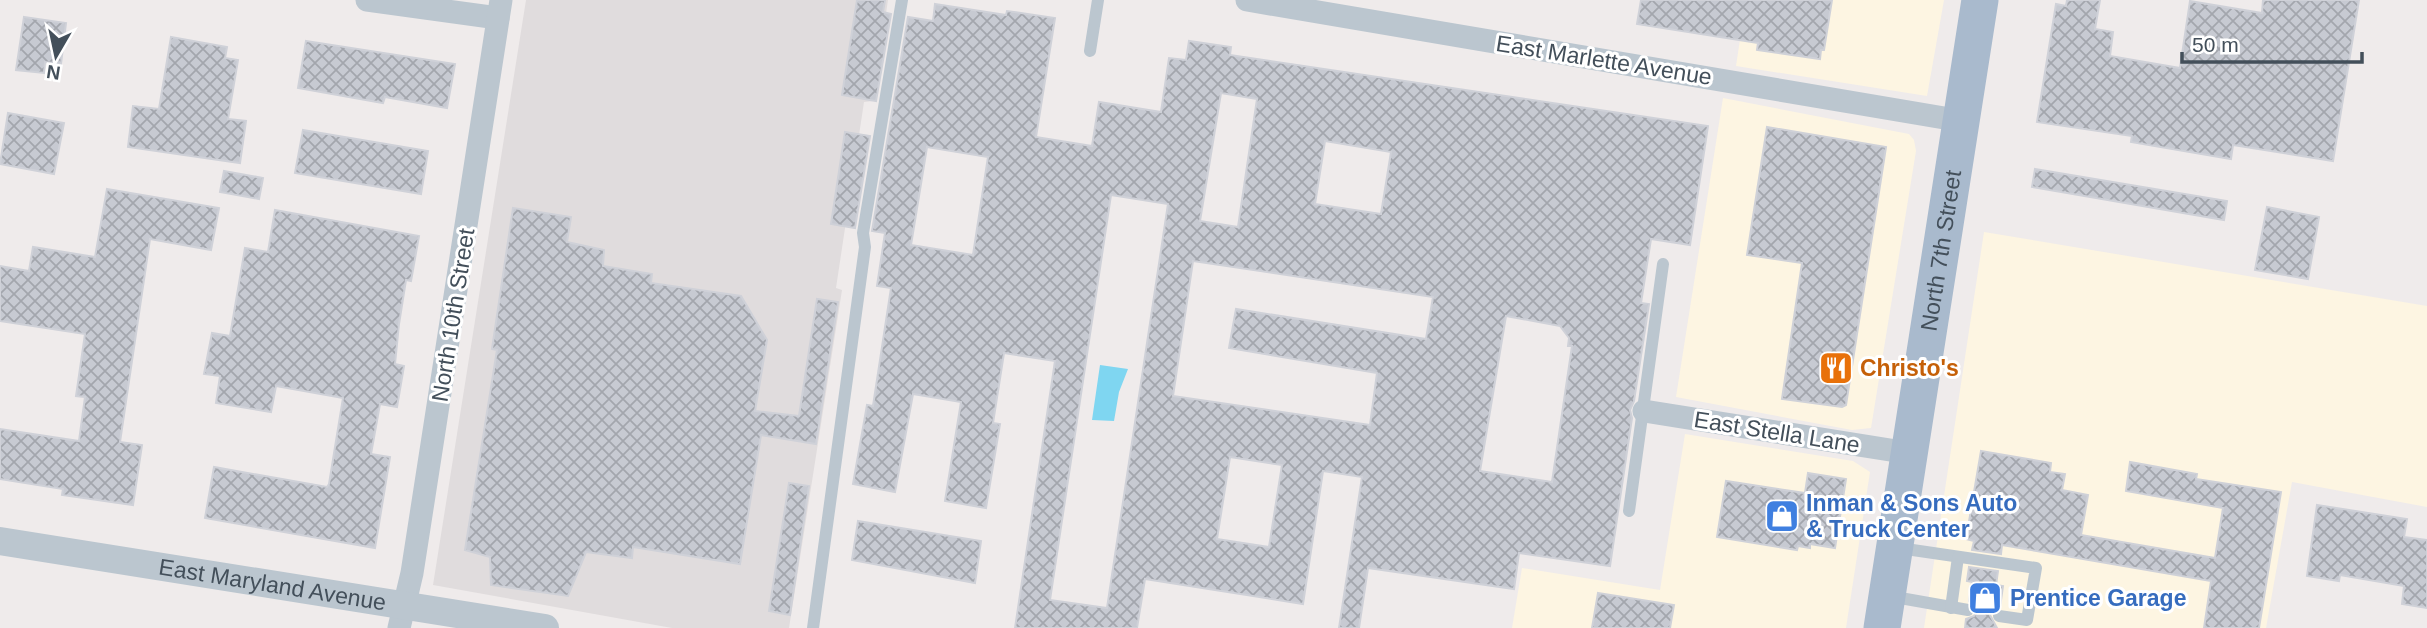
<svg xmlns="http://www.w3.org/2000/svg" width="2427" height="628" viewBox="0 0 2427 628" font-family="Arial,sans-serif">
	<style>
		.commercial { fill: #fdf5e2 }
		.education { fill: #e0dcdd }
		.water { fill: #7fd6f1 }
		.building { fill: url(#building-cross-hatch); stroke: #cfd1d8; stroke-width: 2; fill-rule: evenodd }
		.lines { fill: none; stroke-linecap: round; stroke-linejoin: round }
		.service { stroke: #bbc6cf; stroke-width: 12 }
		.minor { stroke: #bbc6cf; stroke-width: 23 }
		.tertiary { stroke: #bbc6cf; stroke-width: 28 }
		.primary { stroke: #a9bacd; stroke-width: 37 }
		.labels { text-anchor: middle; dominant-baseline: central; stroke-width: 6; stroke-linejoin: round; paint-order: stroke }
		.street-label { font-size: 23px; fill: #434f5a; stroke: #fff }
		.food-label { font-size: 23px; font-weight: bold; fill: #c56008; stroke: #fff; text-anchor: start }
		.shop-label { font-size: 23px; font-weight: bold; fill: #366cbe; stroke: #fff; text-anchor: start }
	</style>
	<defs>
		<pattern id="building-cross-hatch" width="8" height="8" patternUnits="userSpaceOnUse" patternTransform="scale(1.75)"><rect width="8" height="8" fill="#c7cad2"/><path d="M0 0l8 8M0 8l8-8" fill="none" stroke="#a3a6ad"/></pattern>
	</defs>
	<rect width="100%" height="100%" fill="#efebeb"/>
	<g class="commercial">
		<path d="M1746,0H1944L1927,96L1736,66Z"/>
		<path d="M1723,98L1909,134L1914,140L1916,151L1871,428L1852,430L1676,397Z"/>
		<path d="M1984,232L2427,306V507L2292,482L2266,628H1924Z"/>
		<path d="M1685,434L1853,461L1870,472L1846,628H1512L1522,568L1660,590Z"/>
	</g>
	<path class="education" d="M526,0H888L873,101L864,102L836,288L842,290L789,628H672L433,585Z"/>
	<path class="water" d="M1100,365L1128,369L1119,392L1114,421L1092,420Z"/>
	<g class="building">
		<path d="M857,0H885L883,12L891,14L876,101L842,95Z"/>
		<path d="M1641,0H1832L1824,50H1821L1820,59L1757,50L1758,43L1637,24Z"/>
		<path d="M2067,0H2100L2095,29L2113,32L2110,56L2180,68L2190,1L2262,13L2263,0H2359L2333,161L2233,145L2231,159L2131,142L2132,136L2037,122L2056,4L2066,6Z"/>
		<path d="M935,4L1006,15L1007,11L1055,18L1036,137L1092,146L1099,102L1161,112L1169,58L1186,60L1189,41L1231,47L1230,55L1708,126L1690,245L1651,239L1641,303L1649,304L1634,401L1630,410L1632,418L1610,566L1519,553L1514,589L1368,568L1359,628H1339L1362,477L1323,471L1303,604L1145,579L1137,628H1015L1055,361L1004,353L993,423L1000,424L986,508L945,501L961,402L913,394L895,492L853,484L867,405L873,406L891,288L877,286L885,233L872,231L908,17L933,21ZM1221,93L1257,99L1238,227L1200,221ZM1325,141L1391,152L1381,214L1315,204ZM927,147L988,157L973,255L911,245ZM1111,195L1168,204L1107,608L1050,600ZM1193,261L1433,297L1426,339L1236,309L1229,348L1377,373L1370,425L1173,396ZM1506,316L1560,326L1569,338L1568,346H1572L1552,482L1480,471ZM1230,457L1282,465L1269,547L1217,539Z"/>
		<path d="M24,17L66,23L61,64L45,62L44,73L16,70Z"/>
		<path d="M171,37L227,47L225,58L238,60L228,119L246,121L240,163L128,147L133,106L159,109Z"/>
		<path d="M306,41L455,64L447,108L385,97L383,103L298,88Z"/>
		<path d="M8,113L64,123L54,174L0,164Z"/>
		<path d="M1767,127L1886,147L1846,405L1842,407L1782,399L1802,263L1747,255Z"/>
		<path d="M303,130L428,151L421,194L295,173Z"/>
		<path d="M845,132L870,136L855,228L831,224Z"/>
		<path d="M2035,169L2227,201L2224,220L2032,187Z"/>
		<path d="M224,171L263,178L259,199L220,192Z"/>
		<path d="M107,189L219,208L211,250L150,239L120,442L142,445L133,505L62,495L63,489L0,479V429L79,441L85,397L76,396L85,334L0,321V266L29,271L33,247L95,257Z"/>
		<path d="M2267,207L2319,217L2308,279L2255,270Z"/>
		<path d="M513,208L571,217L567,242L604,250L603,266L652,274L651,283L741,296L767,340L755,411L799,416L817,299L838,302L816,444L761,435L740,564L633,547L632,558L586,552L568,596L491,585L490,557L465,550L497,350L492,349Z"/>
		<path d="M275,210L419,236L411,281L406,280L399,324L395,364L404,366L397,407L380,404L371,454L390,457L375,548L205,518L214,467L327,487L329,484L343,398L276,386L271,412L216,403L220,376L204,374L212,333L230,336L245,248L268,252Z"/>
		<path d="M1981,451L2051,463L2050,472L2065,474L2062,490L2088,495L2081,535L2215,558L2223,508L2126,491L2130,462L2197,474L2196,479L2281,492L2259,628H2204L2211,581L2002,545L2001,554L1972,550L1974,541L1966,539Z"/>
		<path d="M1808,473L1846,479L1835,548L1810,544V548L1798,546L1797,550L1717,537L1726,481L1805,493Z"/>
		<path d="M789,483L809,486L790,615L769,611Z"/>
		<path d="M2317,505L2407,519L2404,537L2427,540V608L2402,604L2404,586L2340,575L2339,581L2307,576Z"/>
		<path d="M858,521L981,541L975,583L852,560Z"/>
		<path d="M1969,567L1998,571L1996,585L2003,586L2000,607L1993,610L1990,615L1997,628H1965L1966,619L1974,616L1977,611L1969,601L1972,582L1967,581Z"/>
		<path d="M1598,593L1674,605L1670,628H1592Z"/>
	</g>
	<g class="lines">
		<g class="service">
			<path d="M1090,51L1098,0"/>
			<path d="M1629,511L1663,264"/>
			<path d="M1899,548L2036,568L2027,620L1999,616"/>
			<path d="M1889,596L1968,610"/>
			<path d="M1951,608L1958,557"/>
			<path d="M813,628L865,247L863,233L902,0"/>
		</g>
		<g class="minor">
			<path d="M367,0L498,18"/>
			<path d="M1247,0L1962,121"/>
			<path d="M1644,411L1909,453"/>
			<path d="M399,628L412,573L501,0"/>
		</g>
		<path class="tertiary" id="s1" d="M0,541L545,628"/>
		<path class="primary" id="s2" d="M1882,628L1980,0"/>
	</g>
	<defs>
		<g id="restaurant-square" transform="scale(1.75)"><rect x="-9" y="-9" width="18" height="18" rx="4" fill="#e8710a" stroke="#fff"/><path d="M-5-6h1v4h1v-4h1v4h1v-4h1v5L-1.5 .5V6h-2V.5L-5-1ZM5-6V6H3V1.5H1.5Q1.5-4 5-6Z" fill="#fff"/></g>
		<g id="shop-square" transform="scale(1.75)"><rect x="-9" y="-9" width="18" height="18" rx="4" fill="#3f7fe0" stroke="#fff"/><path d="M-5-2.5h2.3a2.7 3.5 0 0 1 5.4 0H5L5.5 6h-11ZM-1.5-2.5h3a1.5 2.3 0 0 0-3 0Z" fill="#fff"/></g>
	</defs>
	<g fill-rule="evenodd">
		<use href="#restaurant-square" x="1836" y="368"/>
		<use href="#shop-square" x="1782" y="516"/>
		<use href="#shop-square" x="1985" y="598"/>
	</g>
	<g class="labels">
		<g class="street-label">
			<text transform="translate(1604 60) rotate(9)">East Marlette Avenue</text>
			<text stroke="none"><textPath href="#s2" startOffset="382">North 7th Street</textPath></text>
			<text transform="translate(453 315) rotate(-81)">North 10th Street</text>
			<text transform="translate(1777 432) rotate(9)">East Stella Lane</text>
			<text stroke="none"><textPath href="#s1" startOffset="276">East Maryland Avenue</textPath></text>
		</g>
		<g class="food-label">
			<text x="1860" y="368">Christo's</text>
		</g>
		<g class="shop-label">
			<text x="1806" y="503">Inman &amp; Sons Auto<tspan x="1806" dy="26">&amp; Truck Center</tspan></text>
			<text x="2010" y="598">Prentice Garage</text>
		</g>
	</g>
	<g transform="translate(56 56) rotate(189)" stroke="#ffffff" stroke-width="5" paint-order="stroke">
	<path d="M0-5L12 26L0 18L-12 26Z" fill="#434f5a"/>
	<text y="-10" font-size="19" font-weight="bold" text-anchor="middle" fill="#434f5a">N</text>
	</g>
	<path d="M2182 52v10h180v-10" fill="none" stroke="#434f5a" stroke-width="3.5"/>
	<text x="2192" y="52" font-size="21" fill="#434f5a" stroke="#ffffff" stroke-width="5" paint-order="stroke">50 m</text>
</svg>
